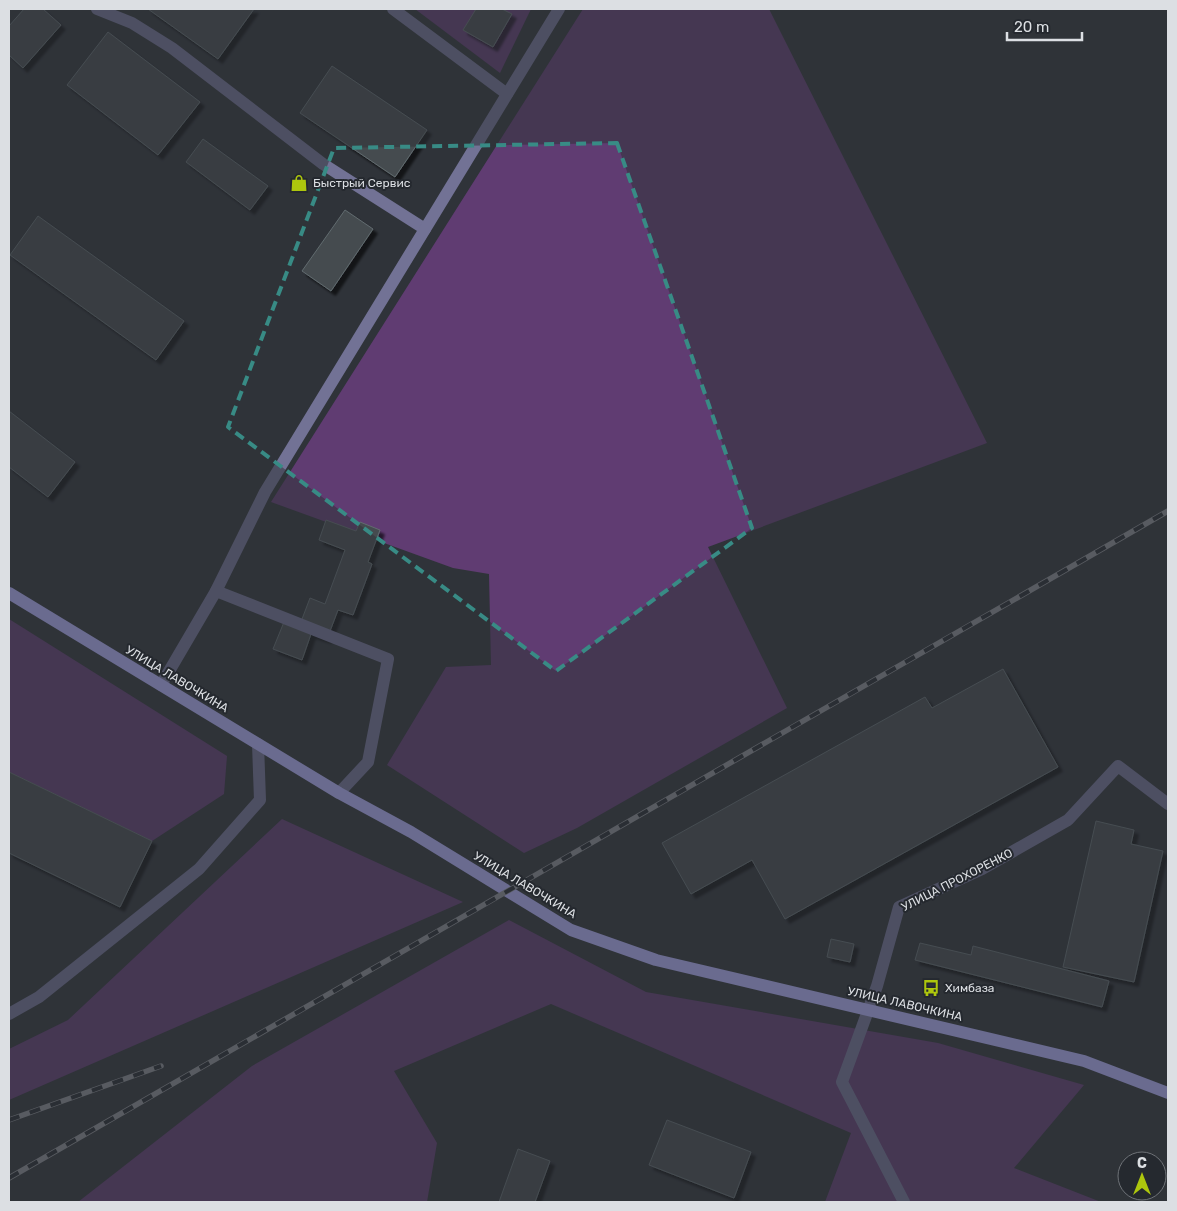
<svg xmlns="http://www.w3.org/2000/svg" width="1177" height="1211" viewBox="0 0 1177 1211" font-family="Rubik,sans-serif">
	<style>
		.green { fill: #603c72 }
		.building { fill: #444c50; stroke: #626b6f; filter: url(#shadow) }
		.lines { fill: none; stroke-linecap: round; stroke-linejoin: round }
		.minor { stroke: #727295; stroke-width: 12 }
		.major { stroke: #b1aff8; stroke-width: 12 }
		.rail-casing { stroke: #8a8d92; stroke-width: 5.5 }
		.rail { stroke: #25292f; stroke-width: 4; stroke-dasharray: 11; stroke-linecap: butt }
		.marked { fill: none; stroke: #388b85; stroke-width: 4; stroke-dasharray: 10 6; stroke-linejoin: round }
		.labels { text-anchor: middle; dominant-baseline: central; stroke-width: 4; stroke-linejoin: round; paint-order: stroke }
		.poi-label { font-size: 12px; fill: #dcdfe3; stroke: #25292f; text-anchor: start }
		.street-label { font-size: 12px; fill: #dcdfe3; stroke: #25292f }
	</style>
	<defs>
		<filter id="shadow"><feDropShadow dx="4.5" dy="4.5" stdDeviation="1" flood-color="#0009"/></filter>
	</defs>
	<rect width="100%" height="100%" fill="#2f3339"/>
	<g class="green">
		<path d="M415,9H531L500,73Z"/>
		<path d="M583,9H769L987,443L708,547L787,708L577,828L524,853L387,765L446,667L491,665L489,574L453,568L271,502Z"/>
		<path d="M9,619L227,756L224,794L152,841L9,772Z"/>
		<path d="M282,819L463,902L9,1100V1049L68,1020Z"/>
		<path d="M509,920L646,992L938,1043L1084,1085L1014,1168L1101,1202H825L851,1133L551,1004L394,1071L437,1143L427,1202H78L252,1066Z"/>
	</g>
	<g class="building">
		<path d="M24,9H43L61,25L23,68L9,55V26Z"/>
		<path d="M148,9H254L218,59Z"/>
		<path d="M476,9H502L512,14L493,47L463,30Z"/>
		<path d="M108,32L200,102L158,155L67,85Z"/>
		<path d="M332,66L427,130L395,177L300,113Z"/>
		<path d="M203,139L268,186L250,210L186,162Z"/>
		<path d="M345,210L373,229L331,291L302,271Z"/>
		<path d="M38,216L184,321L156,360L10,255Z"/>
		<path d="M9,411L75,462L48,497L9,467Z"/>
		<path d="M326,520L356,531L360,522L380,530L368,562L372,564L353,615L338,610L327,639L311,634L302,660L273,649L284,622L299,627L310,598L325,604L345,550L319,540Z"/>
		<path d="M1003,669L1058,767L785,919L752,860L691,894L662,843L925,697L932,708Z"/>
		<path d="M9,772L152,841L120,907L9,853Z"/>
		<path d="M1096,821L1134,830L1131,844L1163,851L1134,982L1063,967Z"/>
		<path d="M831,939L854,944L850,962L827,957Z"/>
		<path d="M920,943L971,955L973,946L1109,981L1102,1007L915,960Z"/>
		<path d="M667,1120L751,1152L734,1198L649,1165Z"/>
		<path d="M518,1149L550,1161L535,1202H499Z"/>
	</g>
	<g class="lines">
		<g class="minor">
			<path d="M97,9L132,23L172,48L323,164L425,229"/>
			<path d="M393,9L507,94"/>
			<path d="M216,591L388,659L368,762L339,793"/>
			<path d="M161,685L216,591L265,492L559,9"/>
			<path d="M9,1014L39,997L199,869L260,800L258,744"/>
			<path d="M904,1202L842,1082L877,986L899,907L982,869L1068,820L1118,766L1168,804"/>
		</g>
		<path class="major" d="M9,593L339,793L411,832L571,930L656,960L1084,1061L1168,1093"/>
		<g class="rail-casing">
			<g id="rail">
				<path d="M9,1120L161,1066"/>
				<path d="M9,1178L1168,511"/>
			</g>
		</g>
		<use href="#rail" class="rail"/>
	</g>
	<path d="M0 0H1177V1211H0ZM617,143L752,528L556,671L228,427L334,148Z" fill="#2f3339" fill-opacity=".55" fill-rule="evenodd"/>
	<path class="marked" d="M617,143L752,528L556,671L228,427L334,148Z"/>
	<defs>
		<g id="shop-bare" transform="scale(1.35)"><path d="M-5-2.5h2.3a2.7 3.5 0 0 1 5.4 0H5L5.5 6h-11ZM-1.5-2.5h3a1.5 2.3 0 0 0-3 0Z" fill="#adc60d" stroke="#25292f" stroke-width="2.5" paint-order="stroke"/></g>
		<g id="bus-bare" transform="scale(1.35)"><path d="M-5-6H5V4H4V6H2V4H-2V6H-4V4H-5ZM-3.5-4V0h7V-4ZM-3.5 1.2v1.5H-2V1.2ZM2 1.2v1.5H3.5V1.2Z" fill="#adc60d" stroke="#25292f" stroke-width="2.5" paint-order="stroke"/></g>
	</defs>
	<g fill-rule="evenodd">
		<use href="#shop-bare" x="299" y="183"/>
		<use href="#bus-bare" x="931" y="988"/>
	</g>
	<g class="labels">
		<g class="poi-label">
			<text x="313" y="183">Быстрый Сервис</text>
			<text x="945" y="988">Химбаза</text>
		</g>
		<g class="street-label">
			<text transform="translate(177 679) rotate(31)">УЛИЦА ЛАВОЧКИНА</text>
			<text transform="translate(957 880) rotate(-27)">УЛИЦА ПРОХОРЕНКО</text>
			<text transform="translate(525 885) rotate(31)">УЛИЦА ЛАВОЧКИНА</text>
			<text transform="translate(905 1004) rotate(13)">УЛИЦА ЛАВОЧКИНА</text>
		</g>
	</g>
	<rect width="1177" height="1211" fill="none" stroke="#dcdfe3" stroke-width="20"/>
	<g transform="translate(1142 1176)"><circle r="24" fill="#25292f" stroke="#6e7277"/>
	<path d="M0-4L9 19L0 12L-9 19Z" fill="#adc60d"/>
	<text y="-8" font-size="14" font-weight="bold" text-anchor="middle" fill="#dcdfe3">С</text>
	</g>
	<path d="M1007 32v8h75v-8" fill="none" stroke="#dcdfe3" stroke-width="2.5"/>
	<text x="1014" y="32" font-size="15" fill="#dcdfe3" stroke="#25292f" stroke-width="4" paint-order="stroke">20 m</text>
</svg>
